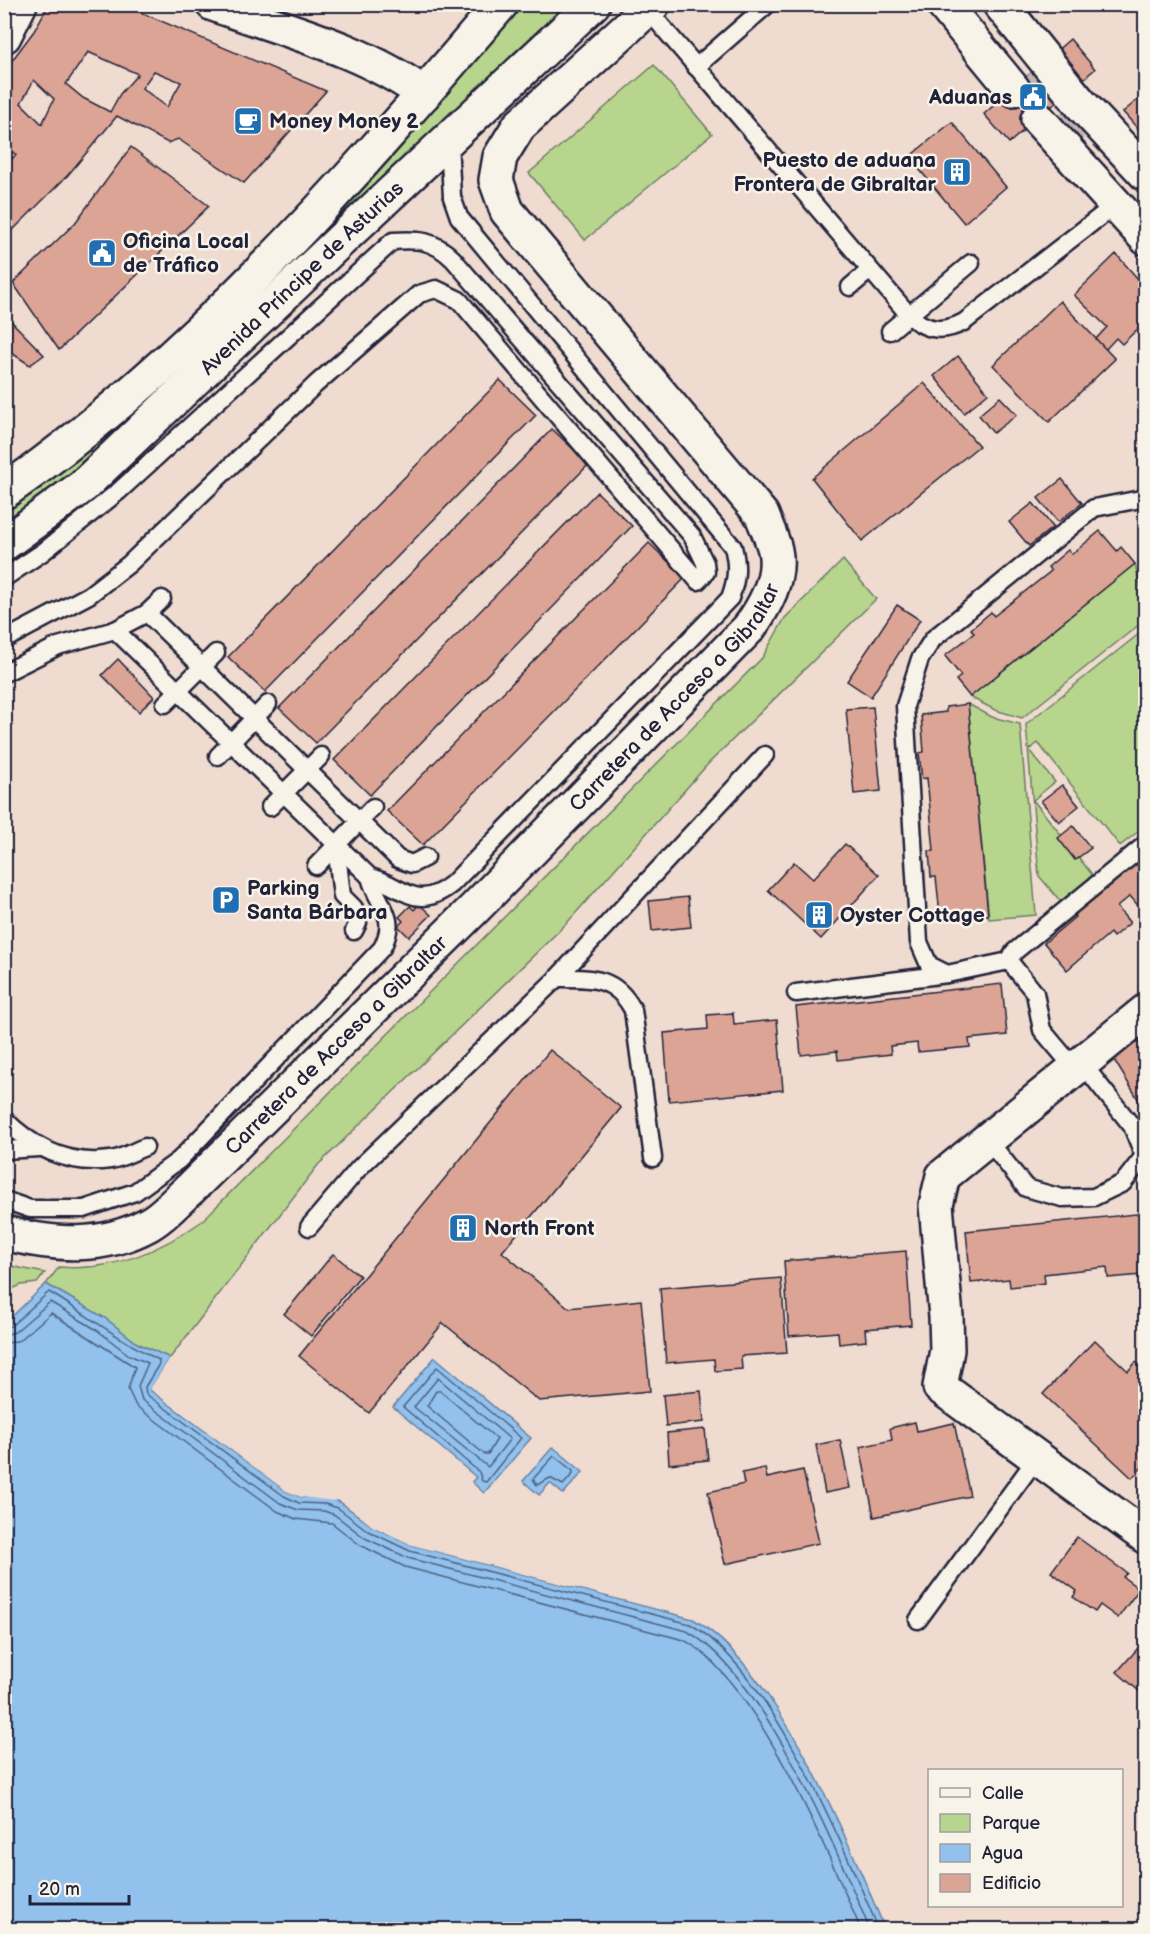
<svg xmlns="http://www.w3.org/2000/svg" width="1150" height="1934" viewBox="0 0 1150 1934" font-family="'Balsamiq Sans',sans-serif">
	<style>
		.green { fill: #b7d58d; stroke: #6c7c64; stroke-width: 1.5 }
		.water { fill: #91c1ec; stroke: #6581a5; stroke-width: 1.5 }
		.pier { fill: #efdbcf }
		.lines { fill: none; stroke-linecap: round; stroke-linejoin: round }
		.shore { stroke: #4e6282; stroke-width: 1.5 }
		.building { fill: #dca495; stroke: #22223b; stroke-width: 1.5; fill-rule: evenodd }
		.trunk-tunnel { stroke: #c6b6b1; stroke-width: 33; stroke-dasharray: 33 16; stroke-linecap: butt }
		.service-casing { stroke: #22223b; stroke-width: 21 }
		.minor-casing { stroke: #22223b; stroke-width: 38 }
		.tertiary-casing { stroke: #22223b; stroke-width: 38 }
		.primary-casing { stroke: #22223b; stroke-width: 38 }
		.trunk-casing { stroke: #22223b; stroke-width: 38 }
		.service { stroke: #f7f3e8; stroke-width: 16 }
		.minor { stroke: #f7f3e8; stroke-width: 33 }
		.tertiary { stroke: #f7f3e8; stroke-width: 33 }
		.primary { stroke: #f7f3e8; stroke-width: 33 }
		.trunk { stroke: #f7f3e8; stroke-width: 33 }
		.labels { text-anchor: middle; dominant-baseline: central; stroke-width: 5; stroke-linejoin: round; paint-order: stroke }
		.poi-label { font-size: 21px; font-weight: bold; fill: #22223b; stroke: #f7f3e8; text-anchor: start }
		.street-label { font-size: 21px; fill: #22223b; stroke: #f7f3e8 }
	</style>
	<rect width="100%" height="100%" fill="#efdbcf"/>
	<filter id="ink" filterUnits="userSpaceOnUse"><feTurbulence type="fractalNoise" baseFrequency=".0167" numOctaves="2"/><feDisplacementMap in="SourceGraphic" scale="12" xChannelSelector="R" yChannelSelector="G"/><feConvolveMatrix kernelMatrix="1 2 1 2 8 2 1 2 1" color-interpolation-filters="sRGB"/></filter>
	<g filter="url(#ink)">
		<g class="green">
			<path d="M519,5H574L110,445L104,437L222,329L458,79Z"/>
			<path d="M654,65L712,134L585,240L529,173Z"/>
			<path d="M88,449L97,458L5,530V508Z"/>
			<path d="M843,560L876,599L708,764L566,924L318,1165L170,1358L137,1343L105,1318L46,1284L59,1267C111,1272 158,1252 201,1222L762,658L785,618Z"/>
			<path d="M1135,564L1145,607V620L1022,718L995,710L970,697Z"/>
			<path d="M1145,629V826L1120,846L1038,743L1029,750L1055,782L1033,800L1062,836L1075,860L1079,858L1094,877L1062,903L1039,876L1026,724Z"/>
			<path d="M968,704L992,717L1020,724L1036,915L989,919Z"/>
			<path d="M5,1265L45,1273L37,1283L21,1285L5,1292Z"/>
		</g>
		<g class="water">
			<path d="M46,1284L105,1318L137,1343L170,1358L150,1390L286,1491L301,1497L327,1498L340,1502L372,1526L412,1545L693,1619C777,1667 848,1841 885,1929L5,1930V1323Z"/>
			<path d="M435,1357L531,1438L484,1493L472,1482L476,1477L393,1407Z"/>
			<path d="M553,1447L583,1472L563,1494L550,1483L539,1495L523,1481Z"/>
		</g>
		<g class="pier">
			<path d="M170,1358L172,1360L154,1389L287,1488L302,1494L328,1495L336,1498L335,1501L301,1497L286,1491L150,1389Z"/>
			<path d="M351,1505L373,1524L413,1542L700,1620L412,1545L372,1526L350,1508Z"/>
		</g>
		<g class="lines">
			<g class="shore">
				<path d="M4,1327L11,1326L49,1292C86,1314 120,1341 159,1360V1364L145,1387L146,1394L284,1496L299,1503L325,1504L338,1508L368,1531L410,1551L690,1624C770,1668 843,1846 879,1930"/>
				<path d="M4,1335L15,1332L50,1302L97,1330L129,1355L148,1363L138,1386L142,1400L280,1503L298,1510L324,1511L335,1515L365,1538L408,1558L687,1631C763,1673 837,1850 870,1930"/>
				<path d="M4,1344L20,1340L51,1313L135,1367L128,1389L136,1406L277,1511L296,1519L332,1523L360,1545L405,1567L684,1640C755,1678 829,1854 861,1930"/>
				<path d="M437,1367L521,1438L486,1482L482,1481L479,1472L403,1407Z"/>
				<path d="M438,1378L510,1439L488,1467L414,1407Z"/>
				<path d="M436,1391H440L497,1439L488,1454H484L427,1406Z"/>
				<path d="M554,1456L573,1471V1474L563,1485L550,1478L537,1485L533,1479Z"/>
			</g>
		</g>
		<g class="building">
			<path d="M49,4H121L326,91L244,183L178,139L168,143L117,116L68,175L4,239V166L16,155L4,144V71L34,31ZM88,52L138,74L120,94L110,112L83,98L66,84ZM154,71L181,82L167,107L142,88ZM34,80L54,99L42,124L21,103Z"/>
			<path d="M1070,39L1095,69L1009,143L984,114Z"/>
			<path d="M1146,93V138L1123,112Z"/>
			<path d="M952,122L1006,187L964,223L909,157Z"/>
			<path d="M131,147L209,206L59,350L13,283L75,223Z"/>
			<path d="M1116,254L1146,288V321L1122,344L1116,338L1105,350L1095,340L1107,327L1074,295Z"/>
			<path d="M1060,301L1115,359L1049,422L993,365Z"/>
			<path d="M4,318L10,320L44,355L30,365L4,348Z"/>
			<path d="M958,356L988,393L964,413L934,376Z"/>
			<path d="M500,380L536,415L265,692L228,657Z"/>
			<path d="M924,383L979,446L862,541L812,478Z"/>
			<path d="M1000,397L1017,415L993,433L979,415Z"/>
			<path d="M552,429L589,464L316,743L279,708Z"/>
			<path d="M1062,479L1082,503L1058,522L1038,498Z"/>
			<path d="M597,492L632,526L370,795L334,760Z"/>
			<path d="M1033,503L1053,527L1029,546L1009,522Z"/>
			<path d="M1100,531L1117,551L1121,547L1135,564L970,697L956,680L961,676L945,656L974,633L971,629L991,612L994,616L1051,571L1048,567L1068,550L1072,554Z"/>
			<path d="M649,543L685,578L423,845L387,811Z"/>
			<path d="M897,605L920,620L871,697L847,681Z"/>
			<path d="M118,659L154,697L139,712L102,675Z"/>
			<path d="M968,704L988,915L966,917L965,911L940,914L936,877H931L929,851H934L927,778L922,779L919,753L924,752L921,715L946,712V707Z"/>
			<path d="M873,707L881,791L854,794L846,709Z"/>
			<path d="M1062,785L1079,806L1059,822L1041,801Z"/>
			<path d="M1073,826L1091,848L1075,860L1058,838Z"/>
			<path d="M845,844L879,875L821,939L768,890L794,862L813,879Z"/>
			<path d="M1142,851L1146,856V915L1130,896L1117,907L1130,923L1113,937L1110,933L1067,970L1044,943L1075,917L1070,912Z"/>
			<path d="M688,897L691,927L652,931L649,901Z"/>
			<path d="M419,904L431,915L409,937L398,926L403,921L399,917L410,906L414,910Z"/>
			<path d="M1002,984L1007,1035L969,1039L970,1047L918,1052L917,1043L890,1046L891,1054L838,1060L837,1051L801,1055L796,1007Z"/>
			<path d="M733,1013L734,1024L777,1020L783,1090L669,1101L664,1033L708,1029L707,1015Z"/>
			<path d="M1146,1034V1112L1111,1055Z"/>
			<path d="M550,1050L621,1108L502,1252L569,1308L641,1300L650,1391L539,1401L443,1323L369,1413L299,1356Z"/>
			<path d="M1146,1213V1263H1141L1142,1275L1108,1278L1107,1267L1044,1274L1045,1283L1010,1287L1009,1279L971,1283L966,1231Z"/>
			<path d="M906,1251L911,1325L865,1329L866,1341L839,1344L838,1332L789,1336L784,1261Z"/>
			<path d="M333,1254L360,1276L311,1336L284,1314Z"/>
			<path d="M781,1278L787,1353L741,1356L742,1369L715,1371L714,1359L666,1363L660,1288Z"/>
			<path d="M1095,1340L1128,1371L1136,1362L1146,1371V1463L1132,1478L1043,1394Z"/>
			<path d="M701,1391L704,1422L666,1426L663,1395Z"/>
			<path d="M915,1422L917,1431L954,1423L970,1496L874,1517L860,1447L892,1440L890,1428Z"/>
			<path d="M705,1429L708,1460L669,1464L667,1433Z"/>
			<path d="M840,1440L850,1488L825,1493L816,1445Z"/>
			<path d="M765,1468L767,1478L803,1470L819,1543L725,1564L708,1492L744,1484L742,1473Z"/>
			<path d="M1077,1537L1127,1573L1123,1577L1139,1589L1118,1618L1100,1605L1095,1612L1073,1597L1077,1591L1051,1572Z"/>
			<path d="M1139,1647L1146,1653V1697L1117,1672Z"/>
		</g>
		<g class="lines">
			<path class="trunk-tunnel" d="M1027,76L1053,106L1074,156"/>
			<g class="service-casing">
				<g id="service">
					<path d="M647,9L909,315C926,331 943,333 964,322L1115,205"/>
					<path d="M696,67L768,4"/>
					<path d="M850,287L870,270"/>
					<path d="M890,331L971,263"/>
					<path d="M4,578L43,552L119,491L393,241C418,239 434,240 453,259L692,536L705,563L706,572L698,581L459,300L436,289L419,294L316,384L129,564L89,595L4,640"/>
					<path d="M147,613L398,859L412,864L426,857"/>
					<path d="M115,630L147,613L162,599"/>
					<path d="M4,673L58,646L115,630L370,877C405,886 415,913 452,884L730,598C737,579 738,566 733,547L459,217L452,197L449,142"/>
					<path d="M165,704L216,653"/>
					<path d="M218,756L268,704"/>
					<path d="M270,807L321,756"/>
					<path d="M336,845L342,896L354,908L358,923L354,931"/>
					<path d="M316,866L373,807"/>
					<path d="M1009,961L947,974L929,965L919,942L905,706L920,659L933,639L1094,508L1146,498"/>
					<path d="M1009,961L1014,952L1146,844"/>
					<path d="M1009,961L1035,993L1042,1030L1074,1068"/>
					<path d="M557,978C591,978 615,976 633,1010L653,1158"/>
					<path d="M796,993L947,974"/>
					<path d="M4,1119C32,1147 68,1166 110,1160C121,1159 134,1151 145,1147"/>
					<path d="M988,1140L1026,1188L1062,1198L1094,1197L1123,1183L1144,1156L1132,1126L1081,1062"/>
					<path d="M4,1150L39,1148"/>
					<path d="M4,1200L30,1209H84L135,1192L179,1160L382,948C399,915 378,908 370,877"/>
					<path d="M309,1227L359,1168L557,978L765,755"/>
					<path d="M918,1620L1036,1459"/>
				</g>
			</g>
			<g class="minor-casing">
				<g id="minor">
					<path d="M4,36L20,4"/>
					<path d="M1146,1011L943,1176L936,1205L946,1317L947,1350L940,1387L1146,1537"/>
				</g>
			</g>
			<g class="tertiary-casing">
				<path id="tertiary" d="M213,4C284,30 363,49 424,94"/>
			</g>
			<g class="primary-casing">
				<g id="primary">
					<path d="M4,492C195,358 350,181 501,4"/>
					<path id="s1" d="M4,544L83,486L342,239L593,4"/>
				</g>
			</g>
			<g class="trunk-casing">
				<g id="trunk">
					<path d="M943,4L1013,89"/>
					<path d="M1000,4L1080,103L1146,174"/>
					<path d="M1038,119L1146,238"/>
					<path id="s2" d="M4,1233C54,1245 102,1250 149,1224C164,1216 178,1199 191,1188L474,909L749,628C765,606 781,578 775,550C772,538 766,526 762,515L507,211L496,180L500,157L519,126L653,4"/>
				</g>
			</g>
			<use href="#service" class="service"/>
			<use href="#minor" class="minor"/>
			<use href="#tertiary" class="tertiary"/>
			<use href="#primary" class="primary"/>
			<use href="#trunk" class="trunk"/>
		</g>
	</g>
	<defs>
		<g id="civic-square" transform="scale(1.5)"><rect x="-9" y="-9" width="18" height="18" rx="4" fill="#1f6fb2" stroke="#f7f3e8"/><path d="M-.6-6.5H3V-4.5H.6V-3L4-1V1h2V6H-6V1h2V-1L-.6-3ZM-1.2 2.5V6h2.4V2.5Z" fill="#fff"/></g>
		<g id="cafe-square" transform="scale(1.5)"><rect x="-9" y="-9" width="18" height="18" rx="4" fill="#1f6fb2" stroke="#f7f3e8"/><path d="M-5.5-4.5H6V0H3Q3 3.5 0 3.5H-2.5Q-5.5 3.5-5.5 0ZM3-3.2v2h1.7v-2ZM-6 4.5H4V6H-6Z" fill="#fff"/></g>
		<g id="building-square" transform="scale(1.5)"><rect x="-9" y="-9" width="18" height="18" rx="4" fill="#1f6fb2" stroke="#f7f3e8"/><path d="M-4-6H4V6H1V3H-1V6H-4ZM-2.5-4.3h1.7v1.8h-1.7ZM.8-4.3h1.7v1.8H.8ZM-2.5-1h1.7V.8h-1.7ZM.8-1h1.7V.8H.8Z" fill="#fff"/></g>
		<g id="parking-square" transform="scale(1.5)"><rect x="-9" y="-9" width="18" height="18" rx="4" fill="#1f6fb2" stroke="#f7f3e8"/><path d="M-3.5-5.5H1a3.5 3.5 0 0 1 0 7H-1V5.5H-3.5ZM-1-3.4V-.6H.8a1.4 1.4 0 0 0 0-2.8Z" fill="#fff"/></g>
	</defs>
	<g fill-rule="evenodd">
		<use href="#civic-square" x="1033" y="97"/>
		<use href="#cafe-square" x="248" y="121"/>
		<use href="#building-square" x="957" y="172"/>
		<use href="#civic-square" x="102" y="253"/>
		<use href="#parking-square" x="226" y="900"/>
		<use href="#building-square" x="819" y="915"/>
		<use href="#building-square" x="463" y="1228"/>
	</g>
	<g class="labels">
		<g class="poi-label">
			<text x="1012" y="97" text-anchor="end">Aduanas</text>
			<text x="269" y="121">Money Money 2</text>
			<text x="936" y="160" text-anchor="end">Puesto de aduana<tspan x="936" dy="24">Frontera de Gibraltar</tspan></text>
			<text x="123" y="241">Oficina Local<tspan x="123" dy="24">de Tráfico</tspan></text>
			<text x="247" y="888">Parking<tspan x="247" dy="24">Santa Bárbara</tspan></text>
			<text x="840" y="915">Oyster Cottage</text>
			<text x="484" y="1228">North Front</text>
		</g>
		<g class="street-label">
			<text stroke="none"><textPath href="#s1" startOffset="400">Avenida Príncipe de Asturias</textPath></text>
			<text stroke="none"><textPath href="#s2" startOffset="894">Carretera de Acceso a Gibraltar</textPath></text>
			<text stroke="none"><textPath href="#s2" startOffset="408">Carretera de Acceso a Gibraltar</textPath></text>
		</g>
	</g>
	<rect width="1150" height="1934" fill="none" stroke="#f7f3e8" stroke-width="24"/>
	<rect x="12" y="12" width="1126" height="1910" fill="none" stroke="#22223b" stroke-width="2" filter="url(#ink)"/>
	<rect x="928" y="1769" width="195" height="138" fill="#f7f3e8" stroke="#a29fa3" stroke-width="1.5"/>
	<rect x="940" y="1788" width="30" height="9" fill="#f7f3e8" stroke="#a29fa3" stroke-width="1.5"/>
	<text x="982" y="1799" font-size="18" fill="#22223b">Calle</text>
	<rect x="940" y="1814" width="30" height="18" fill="#b7d58d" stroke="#a29fa3" stroke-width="1.5"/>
	<text x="982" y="1829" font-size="18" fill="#22223b">Parque</text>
	<rect x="940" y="1844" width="30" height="18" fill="#91c1ec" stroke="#a29fa3" stroke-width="1.5"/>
	<text x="982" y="1859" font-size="18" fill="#22223b">Agua</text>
	<rect x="940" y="1874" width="30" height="18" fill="#dca495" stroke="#a29fa3" stroke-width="1.5"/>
	<text x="982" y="1889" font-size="18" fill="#22223b">Edificio</text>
	<path d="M30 1895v9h99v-9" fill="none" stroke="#22223b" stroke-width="3"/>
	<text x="39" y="1895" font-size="18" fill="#22223b" stroke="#f7f3e8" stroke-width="4.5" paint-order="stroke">20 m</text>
</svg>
